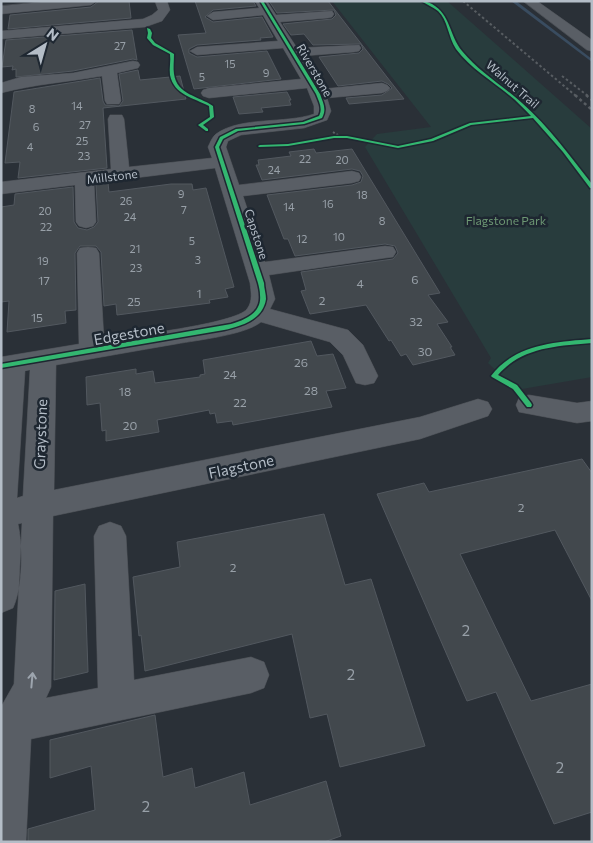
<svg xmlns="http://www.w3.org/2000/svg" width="593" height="843" viewBox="0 0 593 843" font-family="Commissioner,sans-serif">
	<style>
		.green { fill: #283c3d }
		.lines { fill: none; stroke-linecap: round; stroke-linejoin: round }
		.stream { fill: #394c60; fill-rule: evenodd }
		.building { fill: #42484d; stroke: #52585f }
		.minor-casing { stroke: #484c52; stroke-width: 1 }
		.path { stroke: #5d6368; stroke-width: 2; stroke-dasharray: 2 2; stroke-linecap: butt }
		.minor { fill: #595e65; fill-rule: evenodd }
		.rail-far1 { stroke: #585d62; stroke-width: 2; stroke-dasharray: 2.5 2.5; stroke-linecap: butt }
		.rail { stroke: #585d62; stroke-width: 2.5; stroke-dasharray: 3 3; stroke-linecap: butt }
		.cycleway-casing { stroke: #1e2731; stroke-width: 3 }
		.cycleway { fill: #33b770; fill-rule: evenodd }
		.oneway { stroke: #9da5ae }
		.labels { text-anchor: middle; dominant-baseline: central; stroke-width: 5; stroke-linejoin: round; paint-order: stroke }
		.far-number-label { font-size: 11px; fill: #98a0a8 }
		.far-street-label { font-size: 12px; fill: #b4bdc7; stroke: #1e2731 }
		.far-park-label { font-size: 12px; fill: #6d9773; stroke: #1e2731 }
		.number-label { font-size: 12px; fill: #98a0a8 }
		.street-label { font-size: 15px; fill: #b4bdc7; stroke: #1e2731 }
		.near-number-label { font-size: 15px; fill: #98a0a8 }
	</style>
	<rect width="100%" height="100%" fill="#2a3037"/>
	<path class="green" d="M332,1H447L592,129V377L522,389L505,379L488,363L491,358L365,147L377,134L431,127Z"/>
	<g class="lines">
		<path class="stream" d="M511,1H516L592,59V62Z"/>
	</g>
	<g class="building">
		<path d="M99,1H129L131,18L8,29L10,15L91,7Z"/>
		<path d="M195,1H253L256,6L213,10L205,17L213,22L262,17L273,37L260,38L261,40L197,45L189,49V53L197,57L267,51L281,79L194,89L178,35L206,33Z"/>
		<path d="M269,1H328L404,99L349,104L346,98L382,95L392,88L388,84L382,81L338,86L319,57L359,53L363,49L361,44L313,45L304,34L291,35L283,24L332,19L336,15L334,10L277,13Z"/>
		<path d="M132,30L137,60L133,59L73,71L16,77V69L12,70L13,66L2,67L6,40Z"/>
		<path d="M138,70L140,80L180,76L186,99L103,108L107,168L18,178L20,162L5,163L14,92L100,78L103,101L105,105L119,106L123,101L119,74Z"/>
		<path d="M287,92L291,100H289L291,105L261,108L263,112L239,114L233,97Z"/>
		<path d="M314,149L316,153L352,149L440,293L428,295L448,322L437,324L452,347H450L455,355L413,365L406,354L401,356L391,340L389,341L366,305L310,314L301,291L306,290L301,272L393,259L398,253L395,246L385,244L295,256L288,239H284L267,195L352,185L361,182L363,176L360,171L352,169L262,180L256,165H259L258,160L291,156L289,152Z"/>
		<path d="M108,183L109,192L171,184H192L193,190L206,188L234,287L225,289L228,297L209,300L210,303L117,315L116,304L104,306L101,252L96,246H80L75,253L76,310L65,311L66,323L7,332L9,301L1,302V207L14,205L15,194L73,187L74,222L78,228L87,230L94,227L98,222L96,185Z"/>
		<path d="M311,341L317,356L333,354L346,388L326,391L332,407L233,425L232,421L217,423L215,413L210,414L209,410L157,420L159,432L106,441V430L102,431L100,403L87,405L86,377L136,369V374L153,371L155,383L200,377V375L205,374L203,360Z"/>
		<path d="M582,459L592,473V601L555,530L460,554L531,701L592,684V812L554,824L496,692L467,701L377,494L424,483L429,492Z"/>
		<path d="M324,514L345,585L371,579L425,746L340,767L327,714L310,718L292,634L145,671L141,635L139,636L133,577L180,567L177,542Z"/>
		<path d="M85,584L88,672L54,680L55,591Z"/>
		<path d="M155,715L163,777L192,768L195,788L244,772L250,805L326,781L341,836L324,842H28V829L95,810L91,766L50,778V740Z"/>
	</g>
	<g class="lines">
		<g class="minor-casing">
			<g id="minor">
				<path d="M51,1H97L91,5L1,14V6Z"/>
				<path d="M155,1H167L170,10L162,21L145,27L1,39V31L143,19L152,15L158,10Z"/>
				<path d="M255,1H267L276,15L332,11L334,14L332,17L328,18L280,22L297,48L359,45L361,48L359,51L354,52L302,56L323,89L382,83L387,85L390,88L387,91L382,93L327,98L331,111L327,120L304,128L241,135L228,141L226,147L239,185L352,171L359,173L361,177L359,181L352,183L243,196L265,262L385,246L393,247L396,252L393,257L385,258L269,275L275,299L270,309L348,330L363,345L378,376L374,383L365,385L356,383L343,355L330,342L261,322C245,335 198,340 176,344C135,351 96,358 56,365L54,490L420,417L478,399L488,402L492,409L488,416L420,439L53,516L51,687L46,698L98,688L94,536L99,526L110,522L121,526L126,536L134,680L251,657L264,662L269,675L264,688L251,693L31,739L26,842H1V707L14,684L22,523L18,524C23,547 23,586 13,608L1,613V357L79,344L77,253L80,248L88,247L96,248L99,253L104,340C128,336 235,324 247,309C253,301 251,292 250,283L215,168L94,183L96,222L93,226L86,228L79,226L76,222L75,185L1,194V182L111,169L108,119L110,115H122L124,119L129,167L212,158L208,147C210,143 212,137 216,134C241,116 285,124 314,114V106L307,88L209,98L203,96L201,93L203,90L209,88L301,79L283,48L197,55L190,51L197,47L278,41L263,15L213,20L207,16L213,12L259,8ZM30,370L23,496L17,498L25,371Z"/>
				<path d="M523,1H537L592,40V51L587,50Z"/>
				<path d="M133,61L138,62L140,65L138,68L117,73L121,101L119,104H107L105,101L102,76C68,82 35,84 1,93V83L21,77L73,73Z"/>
				<path d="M529,395L577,403L592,401V421L577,423L519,412L516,405L519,398Z"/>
			</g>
		</g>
		<path class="path" d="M333,132L341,137"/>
		<use href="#minor" class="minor"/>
		<g class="rail-far1">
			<path d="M463,1L576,96"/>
			<path d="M562,76L588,96"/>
		</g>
		<g class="rail">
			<path d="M575,95L592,110"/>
			<path d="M586,95L592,100"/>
		</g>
		<g class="cycleway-casing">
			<g id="cycleway">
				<path d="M260,1H263L320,94C323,103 327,109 322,118L304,124L238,131L223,139L219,147L264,283C264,288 266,294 266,299C263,320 241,326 224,330L1,368V364L231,324C245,320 262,313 260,295C260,291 259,287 258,283L215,147L220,137L236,129L303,122L319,116C323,108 319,102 316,94Z"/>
				<path d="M421,1C425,1 428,2 432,4C451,15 449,35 462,51C479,72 502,85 522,103C549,127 570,156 592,184V188H590L563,152L533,118L471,125L433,141L398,148L347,138H334L288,146L259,147L258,146L260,145L288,144L334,136H347L398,146L431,139L470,123L531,116C524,109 517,101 509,95C491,80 470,68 456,49C448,37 448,20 438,11C433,7 426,4 421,1Z"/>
				<path d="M147,28L150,29L152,33L151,38L155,43L174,54C174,61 173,68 174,74C177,95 199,96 213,106L214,117L203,125L208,129V131H206L198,125L210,117L209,106C194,98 174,95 170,75C169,68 171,61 170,54L153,45L147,38L148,33Z"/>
				<path d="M592,339V343C557,346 522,347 498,375L517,385L531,403L532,405L531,407H527L513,389L492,377L491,376C515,344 555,342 592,339Z"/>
			</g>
		</g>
		<use href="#cycleway" class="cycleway"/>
	</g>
	<defs><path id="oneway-shaft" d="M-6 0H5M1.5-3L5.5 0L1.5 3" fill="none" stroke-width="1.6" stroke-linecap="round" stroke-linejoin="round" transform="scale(1.25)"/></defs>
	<use class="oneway" href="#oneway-shaft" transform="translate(32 680) rotate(-85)"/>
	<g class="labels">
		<g class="far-number-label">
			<text x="120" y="45">27</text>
			<text x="230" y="63">15</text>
			<text x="266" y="72">9</text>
			<text x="202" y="76">5</text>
			<text x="77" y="105">14</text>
			<text x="32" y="108">8</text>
			<text x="85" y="124">27</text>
			<text x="36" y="126">6</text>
			<text x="82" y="140">25</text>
			<text x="30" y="146">4</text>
			<text x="84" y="155">23</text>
			<text x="305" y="158">22</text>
			<text x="342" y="159">20</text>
			<text x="274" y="169">24</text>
			<text x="181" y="193">9</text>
			<text x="362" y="194">18</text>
			<text x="126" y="200">26</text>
			<text x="328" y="203">16</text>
			<text x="289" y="206">14</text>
			<text x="184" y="209">7</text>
			<text x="45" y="210">20</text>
			<text x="130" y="216">24</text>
			<text x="382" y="220">8</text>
			<text x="46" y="226">22</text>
			<text x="339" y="236">10</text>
			<text x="302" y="238">12</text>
			<text x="192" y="240">5</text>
			<text x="135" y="248">21</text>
			<text x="198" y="259">3</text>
			<text x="43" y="260">19</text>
			<text x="136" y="267">23</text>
		</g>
		<g class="far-street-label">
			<text transform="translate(315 70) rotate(60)">Riverstone</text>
			<text transform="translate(513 84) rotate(41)">Walnut Trail</text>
			<text transform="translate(112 176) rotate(-7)">Millstone</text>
			<text transform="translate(257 234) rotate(72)">Capstone</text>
		</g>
		<g class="far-park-label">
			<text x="506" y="220">Flagstone Park</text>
		</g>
		<g class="number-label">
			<text x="415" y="279">6</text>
			<text x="44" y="280">17</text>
			<text x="360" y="283">4</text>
			<text x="199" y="293">1</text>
			<text x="322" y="300">2</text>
			<text x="134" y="301">25</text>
			<text x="37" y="317">15</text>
			<text x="416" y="321">32</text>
			<text x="425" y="351">30</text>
			<text x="301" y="362">26</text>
			<text x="230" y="374">24</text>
			<text x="311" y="390">28</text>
			<text x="125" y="391">18</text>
			<text x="240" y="402">22</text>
			<text x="130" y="425">20</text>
			<text x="521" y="507">2</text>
			<text x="233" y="567">2</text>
		</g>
		<g class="street-label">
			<text transform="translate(129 333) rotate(-10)">Edgestone</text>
			<text transform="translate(40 434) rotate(-88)">Graystone</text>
			<text transform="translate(241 466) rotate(-12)">Flagstone</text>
		</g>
		<g class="near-number-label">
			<text x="466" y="630">2</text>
			<text x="351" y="674">2</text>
			<text x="560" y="767">2</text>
			<text x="146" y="806">2</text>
		</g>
	</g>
	<rect width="593" height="843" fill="none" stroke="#b4bdc7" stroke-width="5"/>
	<g transform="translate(45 45) rotate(37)" stroke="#1e2731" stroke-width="4" paint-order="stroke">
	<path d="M0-4L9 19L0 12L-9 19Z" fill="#b4bdc7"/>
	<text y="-8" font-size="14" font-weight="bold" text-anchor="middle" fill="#b4bdc7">N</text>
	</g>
</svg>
